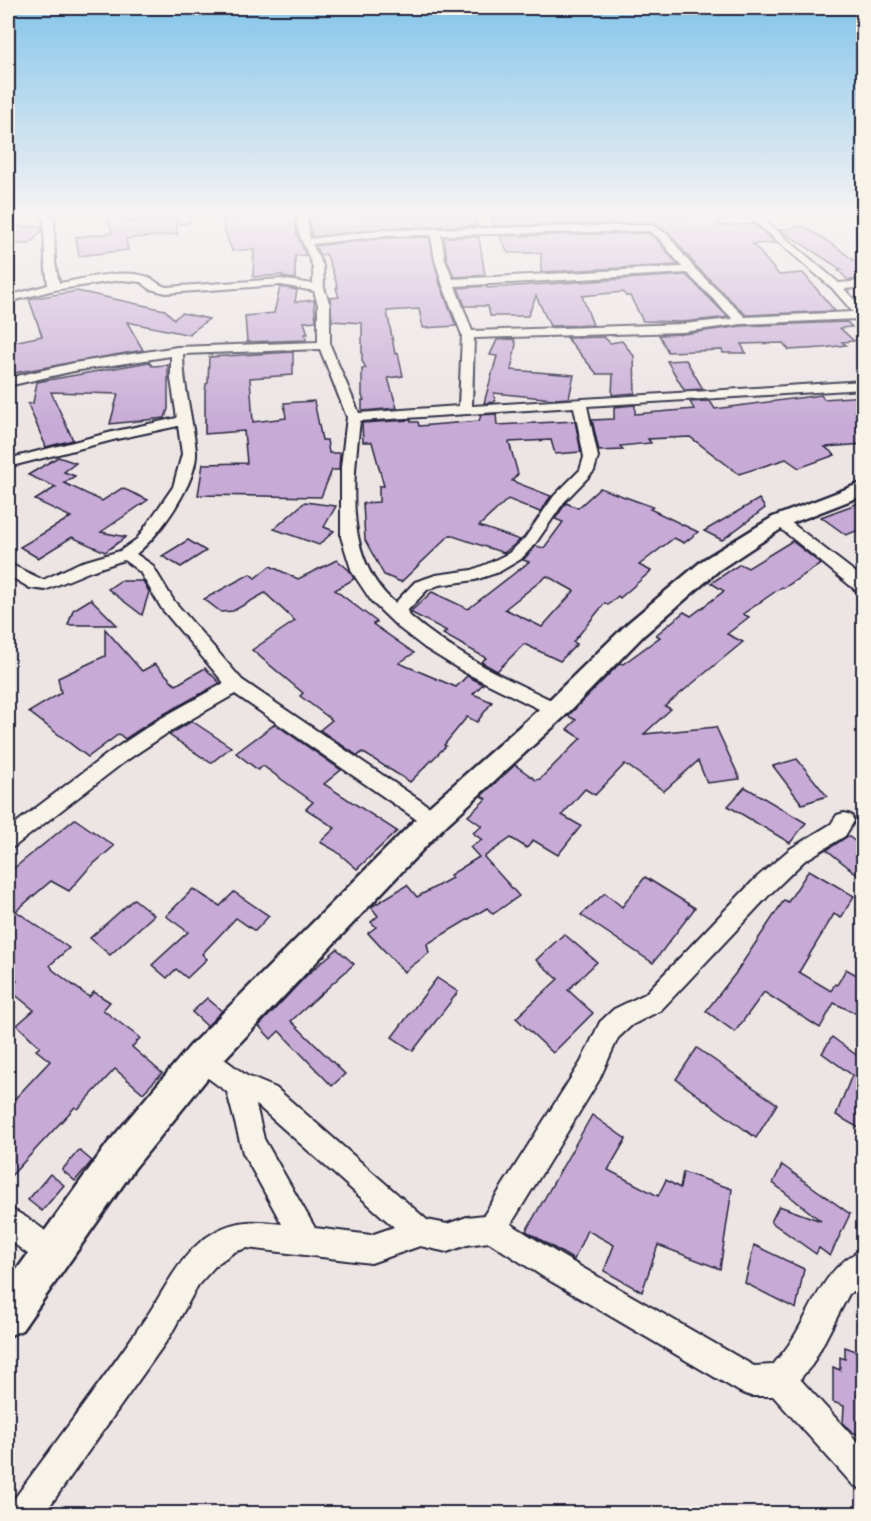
<svg xmlns="http://www.w3.org/2000/svg" width="871" height="1521" viewBox="0 0 871 1521" font-family="'Architects Daughter',sans-serif">
	<style>
		.building { fill: #c7aad6; stroke: #22223b; stroke-width: 1.5; fill-rule: evenodd }
		.lines { fill: none; stroke-linecap: round; stroke-linejoin: round }
		.street-casing { stroke: #22223b; stroke-width: 4 }
		.secondary-casing { stroke: #22223b; stroke-width: 5 }
		.street { fill: #f7f3e8; fill-rule: evenodd }
		.secondary { fill: #f7f3e8; fill-rule: evenodd }
	</style>
	<rect width="100%" height="100%" fill="#ede4e4"/>
	<filter id="ink" filterUnits="userSpaceOnUse"><feTurbulence type="fractalNoise" baseFrequency=".0167" numOctaves="2"/><feDisplacementMap in="SourceGraphic" scale="12" xChannelSelector="R" yChannelSelector="G"/><feConvolveMatrix kernelMatrix="1 2 1 2 8 2 1 2 1" color-interpolation-filters="sRGB"/></filter>
	<g filter="url(#ink)">
		<g class="building">
			<path d="M107,214H124L127,222L175,217L178,234L126,239L128,250L79,256L76,237L112,233Z"/>
			<path d="M255,214H294L297,235L306,255L295,256V279L282,277L283,275L253,277L254,249L232,251L221,220Z"/>
			<path d="M308,214L475,216L477,226L384,228L312,237Z"/>
			<path d="M596,214H719V226L754,224L776,243L753,244L779,275L803,273L835,311L746,315L696,266L669,233L652,223L495,226L491,216L597,218Z"/>
			<path d="M8,226L42,227V231L30,244H8Z"/>
			<path d="M803,226L837,247L864,269V279L848,280L838,270H842L780,230Z"/>
			<path d="M648,233L657,240L678,265L541,272V253H508L500,236Z"/>
			<path d="M429,237L440,284L456,326L423,328L419,309L387,311L395,354L398,353L403,376L388,378L397,408L362,411V400H364L362,396V369L366,368L362,361V323L332,321L330,298L339,297L336,288H338L328,258L326,254L320,255L315,246L384,238Z"/>
			<path d="M444,237H479L485,275L454,277L447,259Z"/>
			<path d="M686,275L728,317L683,322L643,321L630,296H626L623,292L582,296L593,325L550,326L536,296L528,316H490L488,306H465L458,288L487,286V288Z"/>
			<path d="M280,287L297,290L295,302L314,300L316,321L304,322L308,334H305L306,340L247,342L245,316L274,313Z"/>
			<path d="M77,291L165,310L174,319L182,313L209,319L189,334L191,335L127,322L143,350L8,374V343L42,336L29,299Z"/>
			<path d="M847,322L852,327L840,328L854,341L842,342L846,345L823,348L789,350L783,343L741,344L746,353H723L722,350L668,352L659,335L683,334L742,326Z"/>
			<path d="M604,337L610,343L622,341L634,356L635,393L612,395L613,374H597L567,338Z"/>
			<path d="M514,339L516,344L511,370L574,375L569,398L554,399L494,393L495,402L484,403L497,356L490,355L497,340Z"/>
			<path d="M293,352V375L250,378L253,422L286,418L284,403L314,401L322,440H327L329,453H340L339,470H332L321,497L198,495L203,464L247,463L244,431L205,434V393L206,384L208,383L209,357Z"/>
			<path d="M686,360L703,389L684,390L667,361Z"/>
			<path d="M149,362L152,366L168,365V409L165,418L110,424L118,394L51,392L73,440L46,447L28,404L33,403L37,382Z"/>
			<path d="M821,395L824,399L864,396V444L825,447L835,455L799,468L786,459L739,474L690,437L648,439L651,443L620,446L623,450L599,451L592,420L614,419V407L635,405V414L694,409L690,402L710,401L715,409Z"/>
			<path d="M496,414L497,425L575,421L581,452L555,454L551,440L509,442L518,474L512,481L551,496L540,512L508,499L479,526L520,540L504,553L450,535L401,582L384,575L365,540L363,503L379,502V486H384L372,442H363L362,423L411,420V422H418L419,426L479,421L481,415Z"/>
			<path d="M58,457L76,463L64,472L75,476L64,483L102,501L122,488L148,500L101,532L126,537L105,552L72,537L38,558L20,547L71,517L35,500L56,487L28,475Z"/>
			<path d="M600,488L653,507L650,509L698,532L684,543L674,538L639,565L651,571L620,598L618,596L608,605L605,603L573,642L577,644L560,661L524,644L497,671L481,662L486,658L443,634L447,631L410,612L432,592L468,609L529,562L523,560L536,546L544,548L563,522L555,519L566,503L578,508ZM547,576L574,591L542,627L505,609Z"/>
			<path d="M759,499L765,508L722,540L704,531Z"/>
			<path d="M864,501V528L846,535L821,517Z"/>
			<path d="M305,502L336,506L324,527L334,531L319,545L274,529Z"/>
			<path d="M188,540L206,551L181,567L162,556Z"/>
			<path d="M792,541L821,564L784,588L782,587L743,614L749,617L727,634L743,642L665,706L671,709L644,734L716,727L740,779L707,783L698,761L664,791L625,764L595,795L585,789L562,815L581,826L558,855L533,840L527,848L511,838L484,857L519,896L493,914L487,908L427,944L429,953L404,972L368,933L376,927L371,922L378,916L371,907L407,885L417,897L452,878L450,875L479,857L470,847L482,840L473,833L482,826L468,816L486,799L481,796L515,765L536,780L540,779L581,738L567,729L576,720L568,716L620,663L623,664L660,637L656,635L684,612L691,616L724,591L711,583L740,564L748,568Z"/>
			<path d="M337,560L349,570L354,579L335,590L377,622L373,624L414,653L399,663L456,687L467,676L483,684L473,694L492,702L477,722L467,717L444,745L446,746L410,782L362,752L358,756L320,730L332,720L300,696L303,693L252,650L295,621L265,593L233,611L221,612L204,599L250,574L255,578L270,566L298,579Z"/>
			<path d="M120,581H143L149,592L142,615L108,589Z"/>
			<path d="M91,599L117,625H68L73,610Z"/>
			<path d="M105,629L142,671L155,664L176,685L205,668L220,683L157,718L125,739L119,734L88,757L29,712L61,693L58,678L105,656Z"/>
			<path d="M192,721L231,747L211,763L169,735Z"/>
			<path d="M275,724L341,770L324,784L397,831L357,869L336,851L320,842L335,828L306,809L313,802L263,766L258,770L236,753Z"/>
			<path d="M797,759L827,796L802,804L773,766Z"/>
			<path d="M745,787L806,823L790,843L728,806Z"/>
			<path d="M75,819L114,846L89,868L69,891L51,881L16,911L69,948L50,965L53,970L89,997L94,992L110,1002L103,1010L140,1038L132,1047L162,1073L143,1093L115,1069L78,1109L75,1107L8,1179V1106L50,1061L36,1050L40,1047L17,1025L34,1010L8,989L17,981L8,974V873Z"/>
			<path d="M848,836L864,848V880L827,850Z"/>
			<path d="M809,870L854,896L841,918L834,914L799,972L831,991L835,984L837,985L846,969L864,979V1017L834,1003L820,1028L764,992L735,1032L706,1011L735,974L784,900L788,902Z"/>
			<path d="M645,877L695,908L653,963L581,915L605,893L622,907Z"/>
			<path d="M193,889L220,906L234,892L269,916L255,931L236,918L202,954L207,959L187,978L176,969L167,978L152,965L188,932L166,916Z"/>
			<path d="M134,899L154,915L110,955L90,938Z"/>
			<path d="M564,934L597,962L568,990L593,1013L553,1053L516,1018L558,979L536,960Z"/>
			<path d="M337,949L354,964L291,1021L345,1074L332,1086L279,1031L271,1039L259,1026L306,976Z"/>
			<path d="M437,978L458,992L413,1051L392,1037Z"/>
			<path d="M207,998L222,1011L207,1026L192,1012Z"/>
			<path d="M832,1037L859,1057L864,1048V1131L836,1115L852,1075L822,1053Z"/>
			<path d="M697,1048L777,1104L756,1138L676,1079Z"/>
			<path d="M592,1115L626,1139L608,1170L658,1196L666,1180L680,1188L683,1172L732,1189L720,1269L658,1245L642,1292L604,1271L614,1245L587,1230L574,1260L526,1231Z"/>
			<path d="M79,1150L92,1161L75,1181L62,1170Z"/>
			<path d="M782,1165L850,1214L830,1256L819,1248L816,1254L771,1222L779,1206L821,1221L773,1183Z"/>
			<path d="M50,1174L64,1185L42,1211L28,1200Z"/>
			<path d="M754,1245L804,1269L796,1309L745,1283Z"/>
			<path d="M845,1347L864,1354V1437L852,1432L843,1423L844,1406L833,1402V1367L840,1370V1357L845,1359Z"/>
		</g>
		<g class="lines">
			<g class="street-casing">
				<g id="street">
					<path d="M41,214H50L54,219L55,262L59,283C86,279 118,269 145,276C153,278 158,285 166,287L281,279L313,284C313,278 314,270 312,265C306,247 296,234 296,214H306L310,239L384,230L651,225L667,234L694,268L745,317L853,312L832,288L746,214H757L839,283L864,281V287L844,289L864,310V321L858,319L742,324L683,332L474,338L472,406L864,381V389L587,406L598,457L594,471L564,502L535,544L521,559L499,572L475,580L439,585L427,590L407,611L410,616C456,656 507,679 562,705L564,710L562,715L555,717L464,672L425,648L399,628L372,602L352,572L341,537V467L347,417L320,349L183,354C183,388 193,419 196,451C198,482 159,536 136,554L152,565L174,601L242,680L440,814L443,820L440,826L433,828L426,826L235,694L172,730L124,762L15,846L8,849V829L110,752L158,720L224,683L162,609L140,572L124,560L91,571L45,590L30,588L8,575V563L43,580L79,563L120,551L137,539L173,487L182,454L178,426L117,439L8,467V459L116,431L177,418L171,379V356L74,371L8,386V378L74,363L177,347L318,342V305L314,291L281,285L166,293L150,289L141,282L121,280L54,290L8,302V296L48,285L45,262L44,219ZM649,231L659,238L682,267L453,279L445,260L441,235ZM431,235L435,260L442,283L462,335L459,406L359,413L330,345V305L324,288L323,266L312,244L384,236ZM687,273L733,319L683,324L472,331L455,286ZM574,407L584,457L580,470L554,496L525,538L509,553L487,564L472,570L436,575L415,582L395,603C343,559 353,482 360,421Z"/>
					<path d="M176,214H186L189,221L181,223Z"/>
					<path d="M780,516L785,518L864,579V593L858,592L775,524L772,521L775,518Z"/>
					<path d="M844,813L851,815L854,821L845,836L804,861L771,893L661,1010L632,1025L618,1038L599,1080L511,1224L562,1256L754,1366L773,1365C778,1358 785,1351 790,1343C813,1309 823,1266 864,1249V1282L849,1294L812,1365L800,1379L864,1449V1490L853,1485L773,1396H751L740,1392L542,1276L489,1242L467,1245L447,1252L420,1246L371,1263L247,1248L234,1252L217,1264L198,1285L170,1336L44,1514H8L12,1502C57,1440 104,1379 147,1316C168,1285 181,1251 215,1232C237,1219 257,1221 282,1224L243,1153L227,1092L193,1067L190,1058L193,1049L202,1046L211,1049L247,1076L276,1088L427,1220L447,1224L467,1217L484,1215L581,1062L600,1022L614,1009L645,994L755,879L790,849L831,824L837,815ZM256,1105L258,1106L394,1227L371,1235L315,1228L264,1139Z"/>
					<path d="M8,1208C26,1215 59,1238 66,1255L62,1265L52,1269L42,1265L8,1239Z"/>
				</g>
			</g>
			<g class="secondary-casing">
				<path id="secondary" d="M864,482V495L787,525L719,570L644,635L564,717L443,828L214,1070L134,1169L22,1330L8,1336V1282L108,1143L190,1046L423,812L546,703L628,623L703,560L773,517Z"/>
			</g>
			<use href="#street" class="street"/>
			<use href="#secondary" class="secondary"/>
		</g>
	</g>
	<linearGradient id="sky" x2="0" y2="1"><stop stop-color="#84c5ea"/><stop offset="0.5" stop-color="#f7f3f3"/><stop offset="1" stop-color="#f7f3f3" stop-opacity="0"/></linearGradient>
	<rect width="871" height="427" fill="url(#sky)"/>
	<rect width="871" height="1521" fill="none" stroke="#f7f3e8" stroke-width="30"/>
	<rect x="15" y="15" width="841" height="1491" fill="none" stroke="#22223b" stroke-width="2" filter="url(#ink)"/>
</svg>
